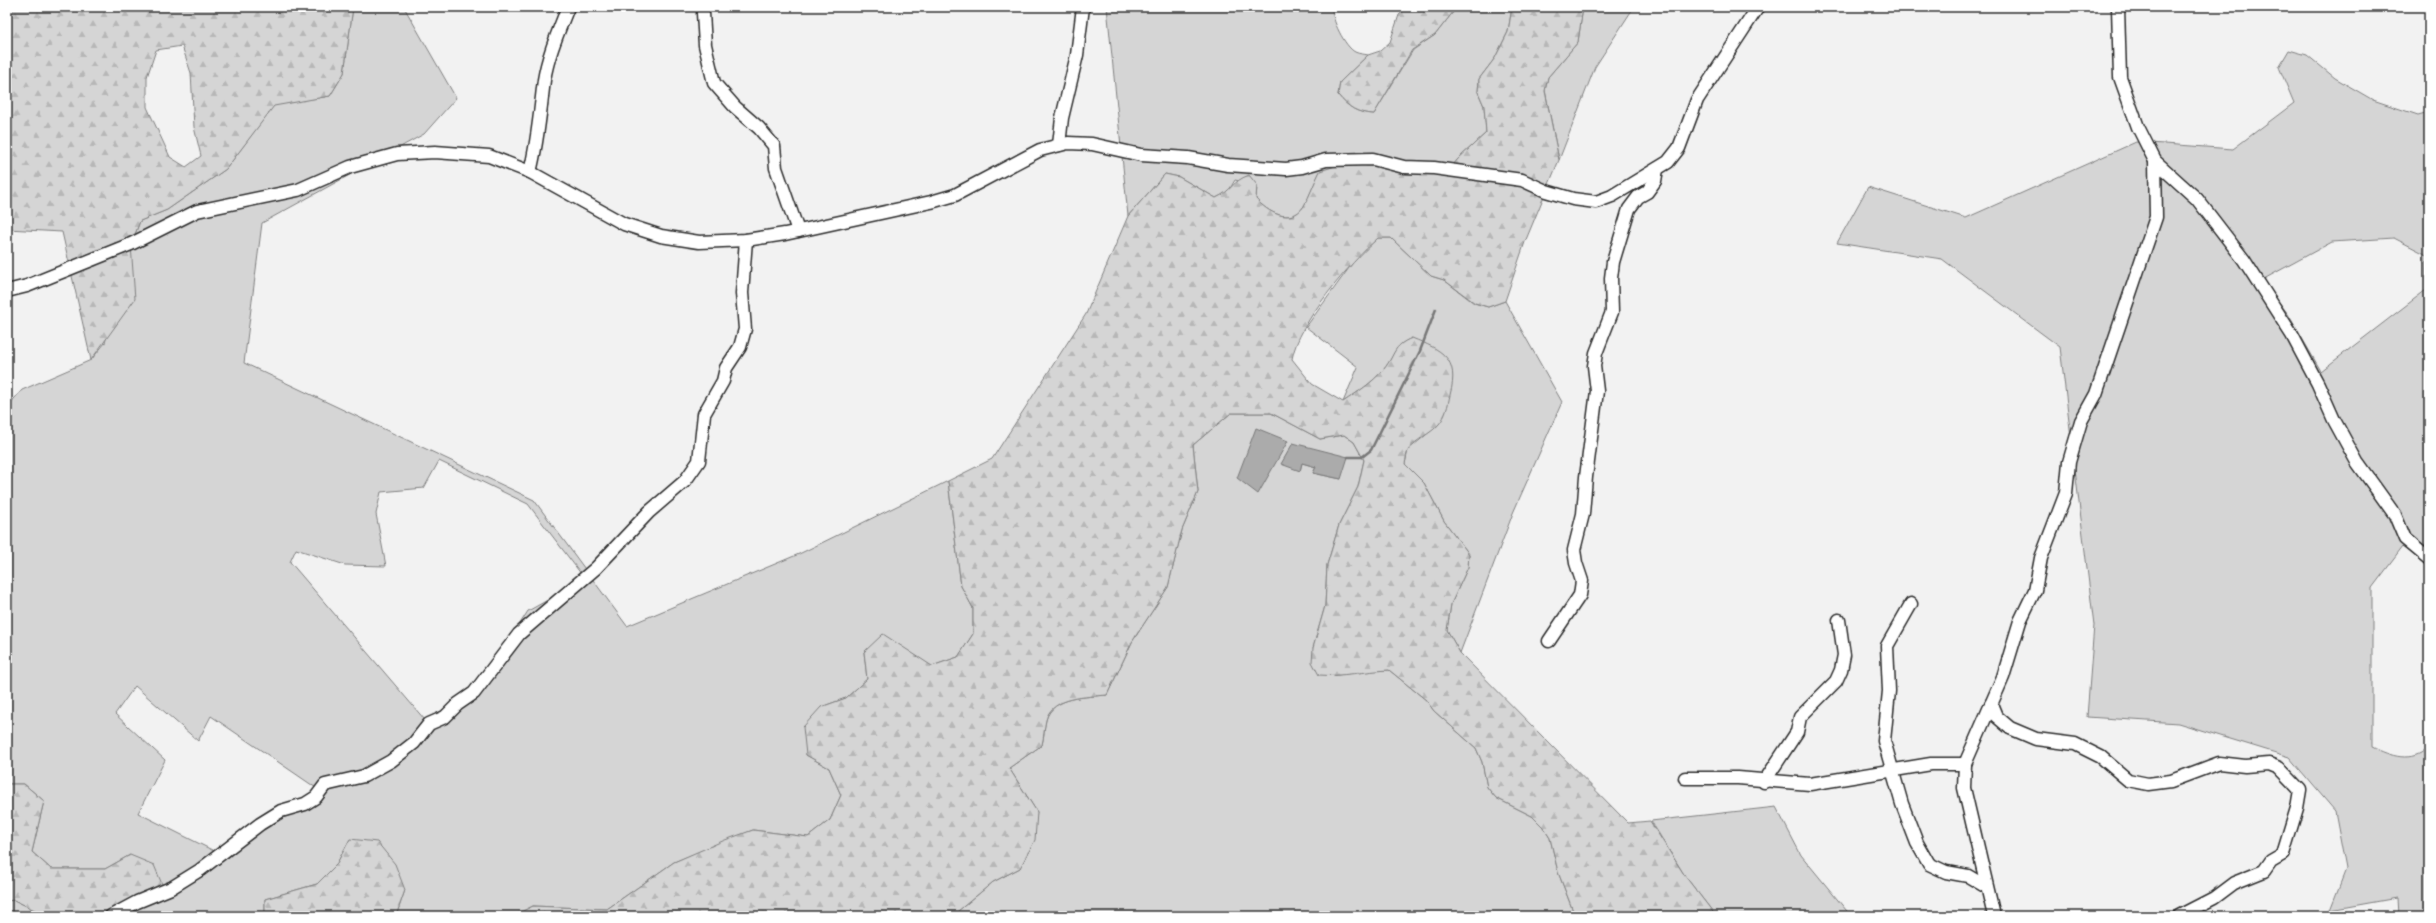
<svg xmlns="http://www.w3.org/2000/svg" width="2436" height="923" viewBox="0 0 2436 923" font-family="'Shantell Sans',sans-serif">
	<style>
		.green { fill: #d5d5d5; stroke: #808080; fill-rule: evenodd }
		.forest { fill: url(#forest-firs); stroke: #808080; fill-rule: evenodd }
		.water { fill: #ababab; stroke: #787878 }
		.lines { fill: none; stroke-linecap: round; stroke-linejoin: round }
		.stream { stroke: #787878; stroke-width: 2.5 }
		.minor-casing { stroke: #2b2b2b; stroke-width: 15 }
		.minor { stroke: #fff; stroke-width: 12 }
	</style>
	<defs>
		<pattern id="forest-firs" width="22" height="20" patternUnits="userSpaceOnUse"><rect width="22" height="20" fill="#d5d5d5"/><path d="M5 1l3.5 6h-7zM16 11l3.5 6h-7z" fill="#b7b7b7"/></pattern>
	</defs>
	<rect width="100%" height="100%" fill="#f2f2f2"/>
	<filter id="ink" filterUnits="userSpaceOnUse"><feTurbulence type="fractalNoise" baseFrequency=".025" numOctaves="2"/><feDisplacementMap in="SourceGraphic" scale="8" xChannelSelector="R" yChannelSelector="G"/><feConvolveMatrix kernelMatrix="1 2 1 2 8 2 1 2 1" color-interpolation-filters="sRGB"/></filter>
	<g filter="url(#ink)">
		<g class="green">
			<path d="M353,7H404L456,98L424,134L262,223L244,363L534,500L627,626L799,554L948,481L961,586L973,608V634L958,657L932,666L864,652L867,679L846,698L821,707L806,755L829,768L841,795L830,820L808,837L753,830L674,862L607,909L533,906L513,916H396L405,890L350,839L336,865L317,884L265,899V916H115L130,855L105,869H51L32,852L44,801L24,784H7V407L22,390L91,360L105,343L131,245L140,221L167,210L226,169L274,105L330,96L344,73ZM439,461L528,504L585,579L528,611L478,690L425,720L290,562L296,549L345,565L386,566L376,514L381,492L424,488ZM135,686L198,741L211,716L325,794L277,812L228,858L138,813L165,760L115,714Z"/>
			<path d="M1107,7H1332C1331,19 1345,47 1355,52C1359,54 1364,54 1368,55L1340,82L1338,95C1349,108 1357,113 1374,114L1413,50L1435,35L1457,7H1512L1508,32L1495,58L1479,79L1478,92L1484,106L1486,133L1458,159L1449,170L1320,172C1314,183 1310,196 1304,206C1291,226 1267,212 1256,199L1257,185L1235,180L1228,192L1216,198L1179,177L1165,174L1128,216Z"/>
			<path d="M1583,7H1634L1595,67L1559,160L1545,90L1548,77L1578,42Z"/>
			<path d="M2289,50L2307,55L2335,78L2373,100L2418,115L2429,112V565L2403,547L2372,588V747C2391,756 2411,764 2429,747V916H2398L2397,898L2330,910L2346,869L2335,811L2289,757L2178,723L2087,717L2094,625L2060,347L1942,259L1837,243L1868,187L1966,218L2136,142L2233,149L2294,103L2279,67ZM2394,238L2425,254L2426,290L2321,371L2288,314L2262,280L2332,242Z"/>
			<path d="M1378,238H1391L1431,276L1444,280L1474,303L1488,307L1505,301L1562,402L1513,513L1460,653L1447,630L1451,604L1468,567L1469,554L1444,521L1424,483L1405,464L1408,450L1439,424L1412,338C1393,346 1396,354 1384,369C1372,383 1358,392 1343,402L1358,367L1306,327L1357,257Z"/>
			<path d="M1231,413H1271L1320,439L1344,435L1354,442L1364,460L1358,487L1339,525L1327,565L1325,606L1313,648L1333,676L1360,671L1389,670L1426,700L1434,711L1476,748L1482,762L1487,787L1496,798L1532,816L1543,827L1550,838L1558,872L1575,916H952L993,882L1020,868L1037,812L1009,768L1042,745C1044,737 1044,728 1046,720C1052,696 1088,697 1107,695L1132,642L1168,587L1182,530L1198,492L1193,445ZM1293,443L1341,479L1313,473L1316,467L1302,463L1300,471Z"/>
			<path d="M1776,807L1801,855L1851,916H1716L1685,876L1651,821Z"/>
			<path d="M14,900L47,916H7V901Z"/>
		</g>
		<g class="forest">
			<path d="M7,7H353L344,73L330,96L274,106L226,169L167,210L140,221L131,245L135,299L91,360L62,232L7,229ZM182,46L191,73L194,127L201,156L186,167L170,157L147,107V77L156,50Z"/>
			<path d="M1408,7H1457L1435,35L1412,50L1374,114C1357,113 1349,108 1338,95L1340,82L1368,55L1380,51L1390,42L1399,15Z"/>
			<path d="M1512,7H1583L1578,42L1548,77L1545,91L1559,160L1525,242L1505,301L1488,307L1475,303L1444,280L1431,276L1391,238H1378C1350,263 1298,323 1292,359L1312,384L1343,402C1358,392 1372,383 1384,369C1396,354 1392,346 1412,338C1442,350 1460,358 1450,395C1448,405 1446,416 1439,424C1431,434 1416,439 1409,449C1406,453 1406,460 1405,464L1424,483L1444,521L1469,554L1468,567L1451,604L1447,630L1460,653L1628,823L1650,821L1685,876L1716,916H1575L1558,872L1550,838L1543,827L1532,816L1496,798L1487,787L1482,762L1476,748L1434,711L1426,700L1389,670C1366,671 1341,677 1319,675L1312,662L1313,648L1325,606L1327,565L1339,525L1358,487L1364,460L1354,442L1344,435L1320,439L1271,413H1231L1193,445L1198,492L1182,530L1168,587L1132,642L1107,695C1088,697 1052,696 1046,720C1044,728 1044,737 1042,745L1009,768L1037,812L1035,840L1020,868L993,882L952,916H513L533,906L607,909L674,862L725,840L753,830L808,837L830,820L841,795L829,768L806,755L803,727L821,707L846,698L867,679L864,652L883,634L932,666L958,657L973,634V608L961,586L948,481L992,459L1086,314L1128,216L1165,174L1179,177L1216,198C1233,190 1231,182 1249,175L1257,185L1256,199C1267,212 1291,226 1304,206C1310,195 1314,183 1320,171L1348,162L1449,170L1458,159L1486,133L1484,106L1478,92L1479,79L1495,58L1508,32Z"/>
			<path d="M7,784H24L44,801L32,852L51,869H105L130,855L154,865L164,889L115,916H47L14,900L7,901Z"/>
			<path d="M350,839L377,842L395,864L405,890L396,916H265V899L317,884L336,865Z"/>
		</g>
		<g class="water">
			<path d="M1256,428L1288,441L1258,494L1237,478Z"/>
			<path d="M1293,443L1348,457L1341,479L1313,473L1316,467L1302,463L1300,471L1281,464Z"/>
		</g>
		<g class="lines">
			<path class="stream" d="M1348,457H1362L1371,450L1420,351L1436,309"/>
			<g class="minor-casing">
				<g id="minor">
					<path d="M2118,7L2120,77L2138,127L2155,161L2197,199L2244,260L2292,335L2318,384L2334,420L2357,462L2395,515L2405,539L2429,559"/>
					<path d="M703,13L705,45L714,83L735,107L759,128L774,146L776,168L798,231"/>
					<path d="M1059,145L1062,118L1077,55L1083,7"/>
					<path d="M530,172C538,141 540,112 544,80C548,55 559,30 568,7"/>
					<path d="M7,291L27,286L131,244L197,211L298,190L350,167L397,154L435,152L489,156L530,172L624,224L661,236L699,242L746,240L785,234L931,202L955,195L1040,150L1068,143L1092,144L1141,155L1188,158L1228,165L1286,169L1302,167L1326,160L1373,159L1404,167L1434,168L1522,180L1546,191L1573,199L1596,202L1612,196L1668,162L1679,148L1697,100L1758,7"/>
					<path d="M1911,604L1887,646L1889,691L1884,741L1902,804L1917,843L1929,864L1946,872L1968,876L1985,886"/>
					<path d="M1549,641L1580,595L1582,581L1576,563L1574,550L1583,514L1586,477L1597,391L1594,366L1596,353L1612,312L1611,278L1613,262L1629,209L1638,197L1647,192L1655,181L1657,169"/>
					<path d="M1991,704L1996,716L2010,728L2036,739L2075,744L2101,757L2128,780L2148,784L2171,781L2219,763L2245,766L2269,764L2279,768L2300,790L2297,808L2283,854L2271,861L2264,871L2234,883L2214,898L2179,916"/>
					<path d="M1685,778H1738L1810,784L1931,764H1965"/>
					<path d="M1764,782L1797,732L1800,717L1836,681L1841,670L1844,655L1839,620"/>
					<path d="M111,916L137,902L171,888L200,870L260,824L281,811L305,804L316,797L325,785L364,776L391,761L414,743L429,724L445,717L458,704L474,693L519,634L596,568L649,512L685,481L699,461L704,414L723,381L726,368L740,347L745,329L742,293L746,240"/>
					<path d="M1994,916L1964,788L1965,764L2003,677L2020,621L2035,590L2041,558L2066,493L2069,462L2081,421L2096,394L2156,217L2155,161"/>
				</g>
			</g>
			<use href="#minor" class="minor"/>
		</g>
	</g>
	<rect width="2436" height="923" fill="none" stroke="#fff" stroke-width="24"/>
	<rect x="12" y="12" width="2412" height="899" fill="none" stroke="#2b2b2b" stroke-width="1.5" filter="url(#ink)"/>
</svg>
